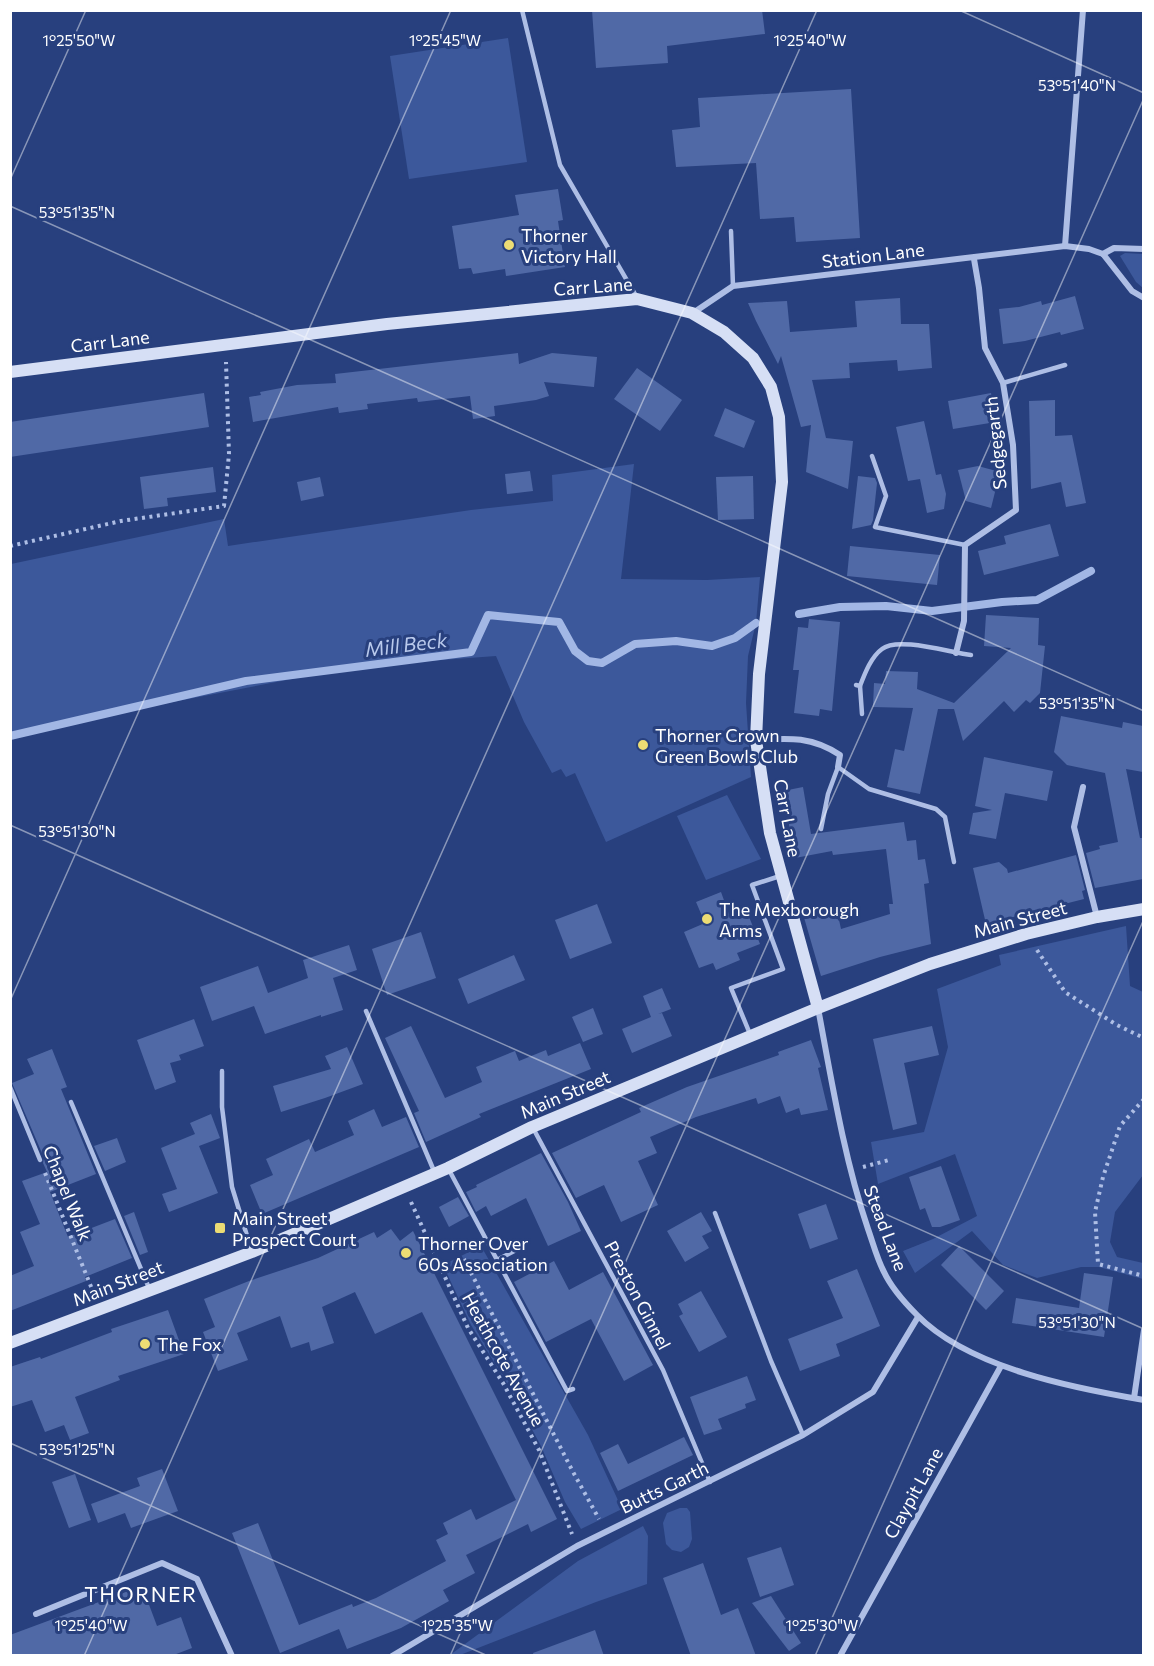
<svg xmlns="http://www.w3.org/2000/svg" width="1154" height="1666" viewBox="0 0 1154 1666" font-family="Commissioner,sans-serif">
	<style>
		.green { fill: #3c589b }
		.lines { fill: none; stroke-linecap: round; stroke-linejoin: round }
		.stream { stroke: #a2b7e5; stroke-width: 8 }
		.building { fill: #5069a6 }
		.path { stroke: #aebee5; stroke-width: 4; stroke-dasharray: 3 4.5; stroke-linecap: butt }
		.lane { stroke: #aebee5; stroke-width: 4.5 }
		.street { stroke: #aebee5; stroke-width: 6 }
		.secondary { stroke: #d6dff5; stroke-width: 12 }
		.ticks { fill: none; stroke: #fff; stroke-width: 1.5; stroke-opacity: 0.45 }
		.poi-dot { fill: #ecdc74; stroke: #28407e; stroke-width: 2 }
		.labels { text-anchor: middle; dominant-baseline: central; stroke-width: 6; stroke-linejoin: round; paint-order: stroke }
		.poi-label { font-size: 18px; fill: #fff; stroke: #28407e; text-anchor: start }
		.street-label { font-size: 18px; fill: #fff; stroke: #28407e }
		.water-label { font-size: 20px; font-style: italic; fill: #b9c9ec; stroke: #28407e }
		.quarter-label { font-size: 21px; letter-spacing: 1.5px; fill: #fff; stroke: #28407e }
		.ticks-label { font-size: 15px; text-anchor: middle; fill: #fff; stroke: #28407e; stroke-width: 6; stroke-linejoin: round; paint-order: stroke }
	</style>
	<rect width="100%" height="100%" fill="#28407e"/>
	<g class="green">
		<path d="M508,38L527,162L409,179L390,56Z"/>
		<path d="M1125,253L1143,254V288L1136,282L1120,256Z"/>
		<path d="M634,464L621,579L707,580L760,577L756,623L748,656L746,703L751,777L606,842L575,773L566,777L561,769L552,773L524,722L496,656L360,666L11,733V564L224,519L228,546L471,510L553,501L552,475Z"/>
		<path d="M727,795L761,859L706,880L677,816Z"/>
		<path d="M1126,926L1130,986L1143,992V1175L1115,1212L1110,1242L1117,1257L1143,1263V1279L1099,1267H1081L1037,1278L1003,1265L972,1231L915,1273L903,1251L933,1239L977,1216L955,1154L878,1184L871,1142L924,1132L948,1047L937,989L1001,965L999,955Z"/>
		<path d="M481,1246L588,1435L622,1509L581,1529L565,1502L541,1446L507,1383L471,1325L443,1265Z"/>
		<path d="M680,1508H687L690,1512L692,1539L689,1547L681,1552L672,1550L666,1544L663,1523L667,1513Z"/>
		<path d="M643,1526L648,1536L647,1584L596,1602L460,1655H450L578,1561Z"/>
	</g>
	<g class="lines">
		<g class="stream">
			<path d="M799,614L840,607L886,606L932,611L1002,602L1037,600L1091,571"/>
			<path d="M10,736L246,681L471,652L488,615L559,622L575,651L588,661L602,663L635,644L676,641L712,646L735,638L756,623"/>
		</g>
	</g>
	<g class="building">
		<path d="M592,10H762L765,34L667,46L668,63L596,68Z"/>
		<path d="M851,89L860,238L796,242L794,217L760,219L756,163L676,167L672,130L700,127L698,98Z"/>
		<path d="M558,189L563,220L558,221L565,267L506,276L505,269L473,274L471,268L459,269L452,226L519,215L515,195Z"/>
		<path d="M1075,296L1084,329L1061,335L1060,332L1025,341L1003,344L999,309L1019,307L1041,301L1042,305Z"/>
		<path d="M900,298L901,324H929L932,368L898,371L897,360L849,363L850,378L812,380L826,438L853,441L848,489L806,472L811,425L801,427L781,356L778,364L756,321L748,303L787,301L790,332L857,327L855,301Z"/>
		<path d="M518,353L519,364L552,353L597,357L594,387L544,382L549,396L536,400L494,406L495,416L473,419L470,396L418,402L417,398L367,404L368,409L339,413L338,407L253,422L249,397L261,395L260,392L297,385L336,383L335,374Z"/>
		<path d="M637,368L682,400L660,431L614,399Z"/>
		<path d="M204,393L209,427L10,457V422Z"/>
		<path d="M991,393L996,422L953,429L948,401Z"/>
		<path d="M1055,400V436L1072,435L1086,503L1066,507L1061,482L1031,489L1029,401Z"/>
		<path d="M725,408L755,421L744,448L714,436Z"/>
		<path d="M924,421L936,475L941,474L946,494L944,509L927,513L920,479L908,481L896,427Z"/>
		<path d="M978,466L1000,472L991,508L966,501L958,470Z"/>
		<path d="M213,467L216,492L167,498L168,506L144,509L140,477Z"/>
		<path d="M530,471L533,491L507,494L505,474Z"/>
		<path d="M753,476L754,519L718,520L716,477Z"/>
		<path d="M858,476L875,478L877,483L873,520L871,525L852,529Z"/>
		<path d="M320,477L324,496L301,501L297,482Z"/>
		<path d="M1050,524L1059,556L984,575L978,551L1006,544L1004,536Z"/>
		<path d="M850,546L940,555L937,585L847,576Z"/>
		<path d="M986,615L1039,618L1038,645L1045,646L1040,693L1030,703L1026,700L1014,712L1004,701L963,741L954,709H938L920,794L887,787L895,749L904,751L913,708L873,707L874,683L885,684L886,671L918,672L917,689L954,703L1011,648L984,646Z"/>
		<path d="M809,619L840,622L832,711L820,709L819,716L794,713L799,670H793L798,627L808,628Z"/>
		<path d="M1061,716L1122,728L1123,722L1143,726V772L1126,769L1140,838H1143V879L1095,888L1086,853L1100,849L1099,846L1118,842L1105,773L1067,765L1054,752Z"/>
		<path d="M984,757L1053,771L1047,801L1005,793L996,839L969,834L973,813L992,810L975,806Z"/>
		<path d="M803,787L811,834L904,822L907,841L916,840L918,860L925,859L929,883L924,884L931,944L880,957L821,976L803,914L836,906L841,929L890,914L889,904H893L886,849L833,855L832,851L795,858L783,791Z"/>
		<path d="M1076,855L1085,890L1082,891L1084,899L986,924L973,868L999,862L1007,869L1008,873Z"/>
		<path d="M721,892L729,914L745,907L760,944L737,953L740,960L716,970L713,963L699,968L684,932L705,923L696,902Z"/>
		<path d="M597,904L612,943L570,959L555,920Z"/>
		<path d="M421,932L436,978L387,995L372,949Z"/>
		<path d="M349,945L357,970L333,978L343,1010L321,1017V1015L265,1034L254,1006L212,1021L200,987L258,966L268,993L308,978L303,960Z"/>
		<path d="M514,955L525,980L468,1004L458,979Z"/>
		<path d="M662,988L671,1009L658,1014L662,1013L672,1036L632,1053L622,1029L651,1017L643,996Z"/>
		<path d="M593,1008L603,1034L583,1042L572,1017Z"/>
		<path d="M194,1019L204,1046L179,1055L181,1060L170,1063L176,1082L155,1090L137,1040Z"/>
		<path d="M411,1026L445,1098L482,1082L476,1067L515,1051L519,1061L546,1050L548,1056L580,1043L591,1069L479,1114L481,1117L426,1142L414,1113L419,1111L385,1038Z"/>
		<path d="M932,1026L939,1055L904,1063L917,1124L893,1130L873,1039Z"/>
		<path d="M811,1040L821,1067L818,1068L828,1110L801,1115L799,1108L786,1113L780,1096L758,1104L756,1098L696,1117L650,1137L657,1153L638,1161L658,1205L621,1222L604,1185L576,1198L552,1153L641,1112L639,1108L687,1087L779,1055L778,1052Z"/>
		<path d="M347,1047L363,1084L325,1098L281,1112L273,1086L331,1069L325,1056Z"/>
		<path d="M52,1049L67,1087L61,1089L96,1174L50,1192L68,1237L115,1219L132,1258L85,1277L86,1281L10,1311V1276L34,1266L20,1232L40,1224L22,1181L47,1172L43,1163L44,1158L12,1083L34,1074L27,1059Z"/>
		<path d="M374,1109L382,1127L406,1117L419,1147L262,1214L250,1185L273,1175L266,1159L309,1139L315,1152L354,1135L348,1121Z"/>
		<path d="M211,1114L220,1138L199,1146L218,1193L169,1212L162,1194L177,1189L161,1148L195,1134L190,1123Z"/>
		<path d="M117,1138L126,1162L105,1171L94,1146Z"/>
		<path d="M541,1153L568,1202L581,1231L548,1246L526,1198L491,1216L486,1206L476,1212L466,1192L477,1187L476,1185Z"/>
		<path d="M941,1166L960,1220L940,1227H932L925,1208L920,1210L909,1177Z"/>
		<path d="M458,1197L469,1216L449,1227L439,1207Z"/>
		<path d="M826,1204L838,1239L810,1249L798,1214Z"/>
		<path d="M134,1212L148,1252L140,1255L124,1216Z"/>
		<path d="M701,1212L712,1231L702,1236L709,1248L685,1262L667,1231Z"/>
		<path d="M391,1229L400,1241L413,1231L557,1519L531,1532L528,1524L466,1555L475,1573L443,1590L449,1601L401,1628L347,1649L339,1629L280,1653L232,1533L258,1523L299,1625L352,1604L353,1607L376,1598L446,1561L436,1540L448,1534L443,1523L471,1509L476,1520L516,1500L422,1312L375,1334L355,1292L322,1307L334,1343L311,1351L309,1342L291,1348L280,1316L237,1333L248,1360L218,1371L203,1332L215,1327L204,1299L249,1281L318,1258L374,1232L377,1238Z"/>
		<path d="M959,1246L1004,1291L986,1310L941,1265Z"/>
		<path d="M554,1261L569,1290L603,1272L653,1365L624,1381L591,1319L546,1342L514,1282Z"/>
		<path d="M857,1269L880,1326L836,1344L840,1356L800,1371L788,1339L843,1318L827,1281Z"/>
		<path d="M1084,1273L1113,1277L1104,1337L1012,1323L1016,1298L1079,1308Z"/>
		<path d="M701,1291L727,1337L699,1352L679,1316L683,1314L678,1304Z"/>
		<path d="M168,1310L184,1354L118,1376L120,1380L75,1397L89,1433L70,1440L64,1425L45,1432L32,1400L10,1407V1367L40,1357L41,1359L112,1332L111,1329Z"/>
		<path d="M747,1376L756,1400L745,1404L746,1408L718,1419L722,1429L704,1435L690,1397Z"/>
		<path d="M684,1437L693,1455L618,1491L600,1453L618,1444L628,1464Z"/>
		<path d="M162,1469L178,1511L131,1528L125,1513L98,1523L91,1504L140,1486L137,1478Z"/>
		<path d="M75,1474L91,1520L69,1528L52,1482Z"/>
		<path d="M781,1547L794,1585L760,1597L747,1558Z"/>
		<path d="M703,1563L721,1615L738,1608L756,1656H691L663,1578Z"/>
		<path d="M142,1586L157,1626L181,1617L192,1648L171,1656H10V1635Z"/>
		<path d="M771,1596L801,1643L789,1651L752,1603Z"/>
		<path d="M595,1630L604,1656H534L533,1653Z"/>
	</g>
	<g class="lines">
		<g class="path">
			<path d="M10,546L121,521L224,506L229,454L226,362"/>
			<path d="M1037,950L1065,992L1117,1025L1144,1038"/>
			<path d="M1144,1099L1120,1126L1103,1177L1095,1212L1098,1264L1144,1276"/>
			<path d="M863,1167L889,1160"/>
			<path d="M45,1173L94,1294"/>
			<path d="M411,1202L468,1328L503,1383L539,1450L572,1534"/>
			<path d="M464,1259L572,1470L599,1519"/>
		</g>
		<g class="lane">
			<path d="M522,10L560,165L636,296"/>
			<path d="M731,231L733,286"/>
			<path d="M1003,383L1065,365"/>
			<path d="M872,456L886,496L875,527L965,545"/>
			<path d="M856,685L860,686L862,714"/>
			<path d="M860,686C865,673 871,657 882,649C898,636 951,653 971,655"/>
			<path d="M821,829L828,794L838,767L869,789L936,809L945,817L954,862"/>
			<path d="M366,1011L434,1171"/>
			<path d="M750,1034L731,988L783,969L752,885L780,876"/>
			<path d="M222,1071V1107L232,1187L252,1252"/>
			<path d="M10,1087L40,1160"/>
			<path d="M71,1102L149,1288"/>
			<path d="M533,1128L663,1370L710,1482"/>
			<path d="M448,1168L567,1391L573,1389"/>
			<path d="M715,1213L771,1361L803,1435"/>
			<path d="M497,1260L520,1248"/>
		</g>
		<g class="street">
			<path d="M1065,246L1083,10"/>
			<path d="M1103,254L1114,248L1144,249"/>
			<path d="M693,313L733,286L1065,246L1089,249L1103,254L1132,291L1144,298"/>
			<path d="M956,653L964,621L965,545L1016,510L1013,445L1003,383L985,348L979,288L974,259"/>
			<path d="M756,740C789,738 811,736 840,755L838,767"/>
			<path d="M1083,787L1074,827L1097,917"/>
			<path d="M818,1008C832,1083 844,1158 868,1229C873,1243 877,1259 884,1272C891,1287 905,1303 917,1315C969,1368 1073,1388 1144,1400"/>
			<path d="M1134,1398L1144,1330"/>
			<path d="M36,1614L162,1563L197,1579L232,1656"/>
			<path d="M392,1656L577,1546L803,1435L873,1392L918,1317"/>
			<path d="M840,1656L1001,1366"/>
		</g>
		<g class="secondary">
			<path d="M10,372L387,324L637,299L692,313L724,332L753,358L771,387L779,417L782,482L759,674L756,740L770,833L818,1008"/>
			<path d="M10,1343L252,1252L448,1168L532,1127L818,1008L930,964L1026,934L1097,917L1144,909"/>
		</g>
	</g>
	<path class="ticks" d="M959,10L1144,93M10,180L86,10M10,206L1144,711M10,825L1144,1329M10,1001L451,10M10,1443L488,1656M84,1656L817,10M450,1656L1144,98M815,1656L1144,919"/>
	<g class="poi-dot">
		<circle cx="509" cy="245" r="6"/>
		<circle cx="643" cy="745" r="6"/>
		<circle cx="707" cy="919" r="6"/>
		<rect x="214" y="1222" width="12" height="12" rx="3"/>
		<circle cx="406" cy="1253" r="6"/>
		<circle cx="145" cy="1344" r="6"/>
	</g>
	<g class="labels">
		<g class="poi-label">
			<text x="521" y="235">Thorner<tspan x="521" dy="21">Victory Hall</tspan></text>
			<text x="655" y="735">Thorner Crown<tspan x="655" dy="21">Green Bowls Club</tspan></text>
			<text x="719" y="909">The Mexborough<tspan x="719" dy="21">Arms</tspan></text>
			<text x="232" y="1218">Main Street<tspan x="232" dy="21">Prospect Court</tspan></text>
			<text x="418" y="1243">Thorner Over<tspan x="418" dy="21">60s Association</tspan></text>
			<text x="157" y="1344">The Fox</text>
		</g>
		<g class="street-label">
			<text transform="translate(873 255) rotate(-7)">Station Lane</text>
			<text transform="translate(593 286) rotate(-4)">Carr Lane</text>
			<text transform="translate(110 341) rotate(-7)">Carr Lane</text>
			<text transform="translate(995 443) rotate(-96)">Sedgegarth</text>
			<text transform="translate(788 818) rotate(79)">Carr Lane</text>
			<text transform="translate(1020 919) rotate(-15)">Main Street</text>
			<text transform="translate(565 1094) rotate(-23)">Main Street</text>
			<text transform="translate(68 1193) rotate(68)">Chapel Walk</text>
			<text transform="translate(886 1228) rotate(69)">Stead Lane</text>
			<text transform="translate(118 1283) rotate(-21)">Main Street</text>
			<text transform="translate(638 1295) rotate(62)">Preston Ginnel</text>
			<text transform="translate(504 1359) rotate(61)">Heathcote Avenue</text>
			<text transform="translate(664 1487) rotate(-26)">Butts Garth</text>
			<text transform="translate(913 1493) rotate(-61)">Claypit Lane</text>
		</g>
		<g class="water-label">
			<text transform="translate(406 644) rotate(-7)">Mill Beck</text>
		</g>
		<g class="quarter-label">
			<text x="141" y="1593">THORNER</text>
		</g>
	</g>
	<g class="ticks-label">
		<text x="79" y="46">1°25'50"W</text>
		<text x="445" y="46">1°25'45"W</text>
		<text x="810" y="46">1°25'40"W</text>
		<text x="1077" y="91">53°51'40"N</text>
		<text x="77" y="218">53°51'35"N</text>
		<text x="1077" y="709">53°51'35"N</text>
		<text x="77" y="837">53°51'30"N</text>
		<text x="1077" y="1328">53°51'30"N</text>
		<text x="77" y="1455">53°51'25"N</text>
		<text x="91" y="1631">1°25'40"W</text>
		<text x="457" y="1631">1°25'35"W</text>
		<text x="822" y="1631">1°25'30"W</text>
	</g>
	<rect width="1154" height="1666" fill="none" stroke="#ffffff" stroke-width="24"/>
</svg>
